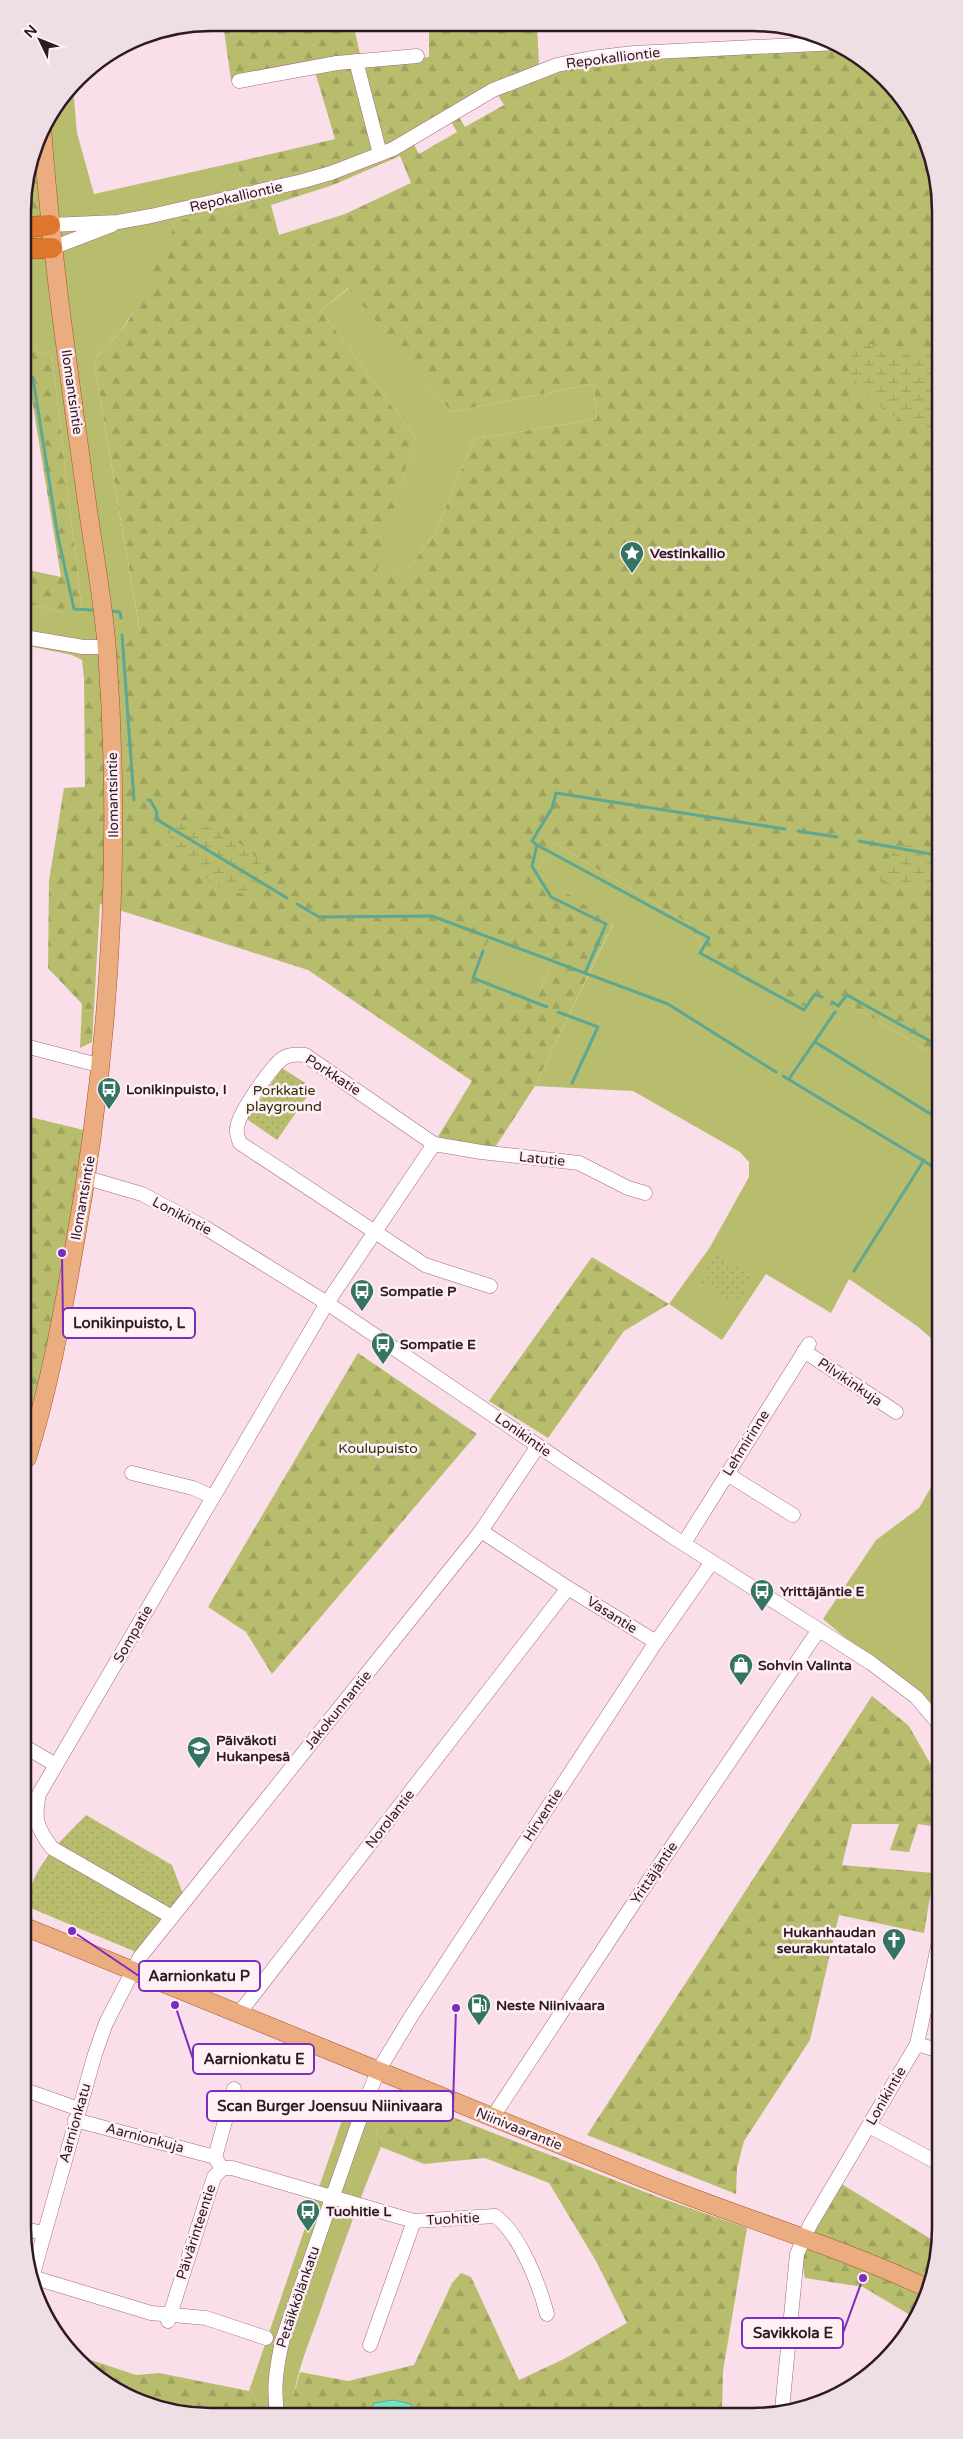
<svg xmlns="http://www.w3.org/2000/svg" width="963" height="2439" viewBox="0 0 963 2439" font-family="'Varela Round',sans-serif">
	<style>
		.grass { fill: #b8bd6e }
		.forest { fill: url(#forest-firs); fill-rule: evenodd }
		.wetland { fill: url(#wetland-marsh) }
		.park { fill: url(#park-dots) }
		.water { fill: #71e4c2; stroke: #5ea793 }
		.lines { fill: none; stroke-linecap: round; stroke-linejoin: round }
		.stream { stroke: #5ea793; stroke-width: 3 }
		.minor-casing { stroke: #a56883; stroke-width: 15 }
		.major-casing { stroke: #a15529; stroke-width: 19 }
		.highway-casing { stroke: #a15529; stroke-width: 21 }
		.minor { stroke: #fff; stroke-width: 14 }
		.major { stroke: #ebad80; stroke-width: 18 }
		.highway { stroke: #de762b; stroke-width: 20 }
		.labels { text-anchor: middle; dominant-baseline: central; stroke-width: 5; stroke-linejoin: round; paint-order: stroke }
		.street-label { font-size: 14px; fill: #311924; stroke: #fef0f5 }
		.poi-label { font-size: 14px; font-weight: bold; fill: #311924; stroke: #fef0f5; text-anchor: start }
		.park-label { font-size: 14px; fill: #2a2c03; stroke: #fef0f5 }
		.rim { fill: none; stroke: #311924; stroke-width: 2.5 }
		.leader { fill: none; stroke: #7b2cbf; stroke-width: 2 }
		.callout-dot { fill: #7b2cbf; stroke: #fef0f5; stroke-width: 2 }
		.callout { fill: #fef0f5; stroke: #7b2cbf; stroke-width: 2 }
		.callout-label { font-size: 15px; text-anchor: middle; font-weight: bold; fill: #311924 }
	</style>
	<defs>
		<pattern id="forest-firs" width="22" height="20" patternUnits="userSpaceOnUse" patternTransform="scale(1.25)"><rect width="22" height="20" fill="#b8bd6e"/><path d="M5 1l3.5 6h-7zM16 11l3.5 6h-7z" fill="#9fa25f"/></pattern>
		<pattern id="wetland-marsh" width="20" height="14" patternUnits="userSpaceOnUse" patternTransform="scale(1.25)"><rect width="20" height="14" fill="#b8bd6e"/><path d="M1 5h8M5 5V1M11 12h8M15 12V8" fill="none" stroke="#9fa25f"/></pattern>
		<pattern id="park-dots" width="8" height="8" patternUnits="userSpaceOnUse" patternTransform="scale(1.25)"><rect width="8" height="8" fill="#b8bd6e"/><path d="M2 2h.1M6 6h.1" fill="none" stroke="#9fa25f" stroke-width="1.8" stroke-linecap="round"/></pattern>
	</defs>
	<rect width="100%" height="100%" fill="#fadee9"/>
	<g class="grass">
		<path d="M73,87L77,133L94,194L237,162L249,206L175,221L171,239L145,287L138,304L121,331L98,355L94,363L140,633L109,659L46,122Z"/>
		<path d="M46,228L106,662L84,679L82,660L72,655L24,645V603L65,613H82L52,355L23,349V230Z"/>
		<path d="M349,288L451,412L593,384L597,419L474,439L435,533L407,571L374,577L415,437L321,311Z"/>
		<path d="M554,843L689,924L709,959L791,1005H850L937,1056L938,1344L917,1326L849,1279L831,1313L766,1274L722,1340L669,1304L710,1247L749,1177V1162L740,1152L633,1091L535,1086L613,924L536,873Z"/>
		<path d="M489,938L551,962L536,1001L474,978Z"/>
		<path d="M938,1475L939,1717L823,1619L876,1540L919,1508Z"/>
		<path d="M350,2097L383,2111L375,2136L381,2147C359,2200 340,2254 321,2309C310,2342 293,2377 293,2412L260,2413L254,2396L249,2391Z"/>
	</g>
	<g class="forest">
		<path d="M223,23H353L362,63L429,57V24L537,25L539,66L572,54L613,48L822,38C859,50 894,84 915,116C923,130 928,148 934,163L937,1056L850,1005L791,1006L709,959L689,924L554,843L536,873L613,923L535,1086L492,1152L434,1143L472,1081L308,970L100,904L92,1042L80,1048L82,1004L48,968L49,881L64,788L85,787L84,679L140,632L94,363C100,350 112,342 121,331C132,317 137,303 145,287C155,264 170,246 175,221L248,206L237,162L335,139L313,65L231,80ZM496,92L504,105L465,127L457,114ZM449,118L457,132L419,154L412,141ZM400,156L411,183L345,214L279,235L271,205L333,185ZM348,288L451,412L593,384L597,419L474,439L435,533L407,571L375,576L415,437L321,311ZM489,939L551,962L536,1001L474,978Z"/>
		<path d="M38,141L45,222L23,225V199Z"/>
		<path d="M23,349L52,355L82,613H65L24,603V569L61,577L29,381L23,377Z"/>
		<path d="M26,1116L92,1132L90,1177L26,1434Z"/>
		<path d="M592,1257L669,1304L624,1331L548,1438L489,1401Z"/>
		<path d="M358,1353L477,1434L272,1674L246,1632L208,1607Z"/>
		<path d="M872,1696L909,1726L931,1765L939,1789V1827L918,1824L909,1852L890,1850L899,1824H852L842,1865L934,1873L924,1933L839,1915L810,2040L744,2141L737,2168L736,2194L587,2135Z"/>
		<path d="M401,2097L658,2197L747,2228L723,2371L722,2410L414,2412L411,2404L369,2412H293V2398L300,2372L348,2381L414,2365L452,2283L461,2273L471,2277L519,2380L564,2359L627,2323L596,2261L549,2183L485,2158L424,2164L381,2147L375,2136C381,2119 383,2105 401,2097Z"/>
		<path d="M840,2183L939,2244L926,2300L915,2318L863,2287L805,2278L801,2258Z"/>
		<path d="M73,2354L136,2375L159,2373L249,2391L254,2396L260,2413H175L128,2397L78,2361Z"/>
	</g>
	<g class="wetland">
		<path d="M896,93C913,114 934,145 934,172Z"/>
		<path d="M861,339L893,355L935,350V429C931,429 927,430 923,429C898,424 840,382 847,353C848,350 851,346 853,343Z"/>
		<path d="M188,820C217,826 252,846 267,872C259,880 251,892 239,893C216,894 178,857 169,837L171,827L177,821Z"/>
		<path d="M912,844L936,847V888L879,882C885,861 889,849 912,844Z"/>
	</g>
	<g class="park">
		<path d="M282,1068L313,1088L277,1140L247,1119Z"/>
		<path d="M715,1253L755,1276L737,1304L698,1281Z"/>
		<path d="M86,1815L172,1865L183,1894L136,1952L28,1907C28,1869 61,1841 86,1815Z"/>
	</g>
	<path class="water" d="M393,2400L411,2404L414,2412H369L374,2403Z"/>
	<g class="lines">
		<g class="stream">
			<path d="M23,372L33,378L58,537L74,609L92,610"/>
			<path d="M112,611L120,612L121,618"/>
			<path d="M122,635L134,800"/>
			<path d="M148,800H150L157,812L156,819L287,898"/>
			<path d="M798,831L837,837"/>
			<path d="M859,841L936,855"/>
			<path d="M537,845L709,938L700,953L804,1010L815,994L822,997"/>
			<path d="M297,904L319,917L432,916L668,1004L776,1072"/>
			<path d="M483,951L473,978L547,1007"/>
			<path d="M585,973L606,924L551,897L532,866L537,845L532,841L552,808L556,793L785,829"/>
			<path d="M832,1002L839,1006"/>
			<path d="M838,1006L847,995L937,1045"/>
			<path d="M558,1012L598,1027L572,1083"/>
			<path d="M815,1042L937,1118"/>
			<path d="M783,1076L937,1169"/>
			<path d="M789,1079L835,1012"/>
			<path d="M854,1271L924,1160"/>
			<path d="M934,1512L938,1509"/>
		</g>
		<g class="minor-casing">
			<g id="minor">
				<path d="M356,61L380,154"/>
				<path d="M239,81L337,63L417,56"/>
				<path d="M50,225L118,222L151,216L303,181L331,173L393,149L493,90L557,65L591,58L634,53L837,43"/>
				<path d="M52,248L112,225"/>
				<path d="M24,637L83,647H107"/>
				<path d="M25,1046L102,1066"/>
				<path d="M87,1178L142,1194L204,1227L327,1303L670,1535L871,1663L916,1697L939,1724"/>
				<path d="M490,1286L425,1265L240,1143C238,1138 236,1133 237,1128C238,1114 273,1063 285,1057C292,1054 298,1054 305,1055L434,1144L481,1152L579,1163L628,1188L645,1193"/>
				<path d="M804,1351L896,1412"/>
				<path d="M132,1473L193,1488L213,1497"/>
				<path d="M727,1474L793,1515"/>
				<path d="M684,1543L809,1344"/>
				<path d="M568,1588L656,1642"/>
				<path d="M27,1748L56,1765"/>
				<path d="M172,1917L52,1848C36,1827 34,1819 39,1794L327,1303L434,1144"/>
				<path d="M240,2012L568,1588L481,1531"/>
				<path d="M917,2044L940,2051"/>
				<path d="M28,2091L79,2109"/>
				<path d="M492,2118L641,1892L818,1631"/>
				<path d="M75,2120L215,2157"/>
				<path d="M869,2126L940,2164"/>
				<path d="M219,2164L215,2157L234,2089"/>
				<path d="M29,2230L44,2233"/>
				<path d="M32,2277L151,2313L206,2318L266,2338"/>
				<path d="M31,2281L95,2054L106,2023L140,1957L481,1531L538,1446"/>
				<path d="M168,2321L214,2177L223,2168H232L414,2221L495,2216C520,2234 539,2284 547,2314"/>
				<path d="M370,2345L414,2221"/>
				<path d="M782,2410L797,2254L810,2225L917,2044L939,1942"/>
				<path d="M277,2412C273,2387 277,2364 283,2338L369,2093L378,2071L412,2015L656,1642L712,1562"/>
			</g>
		</g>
		<g class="major-casing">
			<g id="major">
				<path d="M27,1458C48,1392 61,1322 73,1254C110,1054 122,853 107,650C103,599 93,547 86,496C69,374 51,252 42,128"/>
				<path d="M28,1928C233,2010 437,2096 642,2178C737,2217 836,2245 929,2289"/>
			</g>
		</g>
		<g class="highway-casing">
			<g id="highway">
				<path d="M23,228L50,225"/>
				<path d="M23,249L52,248"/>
			</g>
		</g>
		<use href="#minor" class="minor"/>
		<use href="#major" class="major"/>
		<use href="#highway" class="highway"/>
	</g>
	<defs>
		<g id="sight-pin" transform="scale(1.25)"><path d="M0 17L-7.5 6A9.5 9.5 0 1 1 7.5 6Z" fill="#357462" stroke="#fef0f5"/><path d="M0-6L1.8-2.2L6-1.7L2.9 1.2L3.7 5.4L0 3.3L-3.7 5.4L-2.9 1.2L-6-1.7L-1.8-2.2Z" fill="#fff"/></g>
		<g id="bus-pin" transform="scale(1.25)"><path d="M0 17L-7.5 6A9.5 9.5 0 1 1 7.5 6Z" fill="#357462" stroke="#fef0f5"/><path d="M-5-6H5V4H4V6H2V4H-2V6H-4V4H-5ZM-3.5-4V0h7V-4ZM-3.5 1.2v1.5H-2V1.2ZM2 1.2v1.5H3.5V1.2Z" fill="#fff"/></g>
		<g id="shop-pin" transform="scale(1.25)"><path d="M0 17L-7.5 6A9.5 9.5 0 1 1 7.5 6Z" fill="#357462" stroke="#fef0f5"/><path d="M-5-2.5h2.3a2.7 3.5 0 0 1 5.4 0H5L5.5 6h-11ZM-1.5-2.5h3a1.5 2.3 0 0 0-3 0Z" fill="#fff"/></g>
		<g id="school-pin" transform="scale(1.25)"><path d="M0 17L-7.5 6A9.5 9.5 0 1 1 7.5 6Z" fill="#357462" stroke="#fef0f5"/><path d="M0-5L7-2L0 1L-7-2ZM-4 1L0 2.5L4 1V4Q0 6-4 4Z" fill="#fff"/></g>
		<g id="church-pin" transform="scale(1.25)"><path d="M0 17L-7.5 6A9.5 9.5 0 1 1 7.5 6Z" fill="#357462" stroke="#fef0f5"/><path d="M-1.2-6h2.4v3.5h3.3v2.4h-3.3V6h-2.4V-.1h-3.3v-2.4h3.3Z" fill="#fff"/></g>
		<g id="fuel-pin" transform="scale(1.25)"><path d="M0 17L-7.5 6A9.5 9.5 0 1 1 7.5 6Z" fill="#357462" stroke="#fef0f5"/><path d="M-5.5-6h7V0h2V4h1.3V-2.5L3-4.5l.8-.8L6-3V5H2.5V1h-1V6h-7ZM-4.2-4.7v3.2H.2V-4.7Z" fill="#fff"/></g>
	</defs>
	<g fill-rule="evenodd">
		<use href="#sight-pin" x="632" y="553"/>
		<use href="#bus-pin" x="109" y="1089"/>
		<use href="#bus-pin" x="362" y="1291"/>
		<use href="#bus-pin" x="383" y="1344"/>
		<use href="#bus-pin" x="762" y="1591"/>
		<use href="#shop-pin" x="741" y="1665"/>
		<use href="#school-pin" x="199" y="1748"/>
		<use href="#church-pin" x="894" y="1940"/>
		<use href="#fuel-pin" x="479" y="2005"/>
		<use href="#bus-pin" x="308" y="2211"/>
	</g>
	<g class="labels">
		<g class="street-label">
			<text transform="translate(613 58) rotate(-7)">Repokalliontie</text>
			<text transform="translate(236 197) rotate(-13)">Repokalliontie</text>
			<text transform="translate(72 392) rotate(82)">Ilomantsintie</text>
			<text transform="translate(113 795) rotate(-91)">Ilomantsintie</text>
			<text transform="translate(333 1075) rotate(33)">Porkkatie</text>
			<text transform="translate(542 1159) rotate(6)">Latutie</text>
			<text transform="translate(83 1198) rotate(-80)">Ilomantsintie</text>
			<text transform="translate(182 1216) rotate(28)">Lonikintie</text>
			<text transform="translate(850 1382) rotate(34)">Pilvikinkuja</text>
			<text transform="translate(523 1435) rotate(35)">Lonikintie</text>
			<text transform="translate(746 1443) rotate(-58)">Lehmirinne</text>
			<text transform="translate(612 1615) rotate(32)">Vasantie</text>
			<text transform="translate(133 1634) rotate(-60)">Sompatie</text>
			<text transform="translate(338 1710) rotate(-51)">Jakokunnantie</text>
			<text transform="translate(543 1815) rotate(-57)">Hirventie</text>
			<text transform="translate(390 1819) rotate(-52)">Norolantie</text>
			<text transform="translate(654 1873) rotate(-56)">Yrittäjäntie</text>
			<text transform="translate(886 2096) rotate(-60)">Lonikintie</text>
			<text transform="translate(75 2123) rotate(-74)">Aarnionkatu</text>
			<text transform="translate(519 2129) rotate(22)">Niinivaarantie</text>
			<text transform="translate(145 2138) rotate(15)">Aarnionkuja</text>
			<text transform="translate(453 2219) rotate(-3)">Tuohitie</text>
			<text transform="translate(196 2232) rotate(-72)">Päivärinteentie</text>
			<text transform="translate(298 2297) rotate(-71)">Petäikkölänkatu</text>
		</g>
		<g class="poi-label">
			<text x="650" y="553">Vestinkallio</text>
			<text x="126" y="1089">Lonikinpuisto, I</text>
			<text x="380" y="1291">Sompatie P</text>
			<text x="400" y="1344">Sompatie E</text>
			<text x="780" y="1591">Yrittäjäntie E</text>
			<text x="758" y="1665">Sohvin Valinta</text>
			<text x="216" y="1740">Päiväkoti<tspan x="216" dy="16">Hukanpesä</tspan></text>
			<text x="876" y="1932" text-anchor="end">Hukanhaudan<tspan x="876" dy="16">seurakuntatalo</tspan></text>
			<text x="496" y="2005">Neste Niinivaara</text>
			<text x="326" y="2211">Tuohitie L</text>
		</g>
		<g class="park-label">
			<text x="284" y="1090">Porkkatie<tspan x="284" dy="16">playground</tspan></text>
			<text x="378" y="1448">Koulupuisto</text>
		</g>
	</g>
	<path d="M0 0H963V2439H0ZM211 31H752A180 180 0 0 1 932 211V2228A180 180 0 0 1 752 2408H211A180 180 0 0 1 31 2228V211A180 180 0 0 1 211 31Z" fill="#eedfe4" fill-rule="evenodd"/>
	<path class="rim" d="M211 31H752A180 180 0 0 1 932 211V2228A180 180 0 0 1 752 2408H211A180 180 0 0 1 31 2228V211A180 180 0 0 1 211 31Z"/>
	<path class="leader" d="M62 1253L63 1323M72 1931L139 1976M175 2005L193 2059M456 2008L453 2106M863 2278L843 2333"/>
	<g class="callout-dot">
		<circle cx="62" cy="1253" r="5"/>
		<circle cx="72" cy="1931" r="5"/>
		<circle cx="175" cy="2005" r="5"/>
		<circle cx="456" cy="2008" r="5"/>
		<circle cx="863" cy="2278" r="5"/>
	</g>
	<g class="callout">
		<rect x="63" y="1308" width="132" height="30" rx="5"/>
		<rect x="139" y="1961" width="121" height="30" rx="5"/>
		<rect x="193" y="2044" width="121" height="30" rx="5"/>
		<rect x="207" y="2091" width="246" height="30" rx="5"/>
		<rect x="742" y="2318" width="101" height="30" rx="5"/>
	</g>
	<g class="callout-label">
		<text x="129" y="1328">Lonikinpuisto, L</text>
		<text x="199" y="1981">Aarnionkatu P</text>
		<text x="254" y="2064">Aarnionkatu E</text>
		<text x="330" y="2111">Scan Burger Joensuu Niinivaara</text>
		<text x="793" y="2338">Savikkola E</text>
	</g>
	<g transform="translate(40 40) rotate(313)" stroke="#fef0f5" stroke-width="4" paint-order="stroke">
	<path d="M0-4L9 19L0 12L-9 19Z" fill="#311924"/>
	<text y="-8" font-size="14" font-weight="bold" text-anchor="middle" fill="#311924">N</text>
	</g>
</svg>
